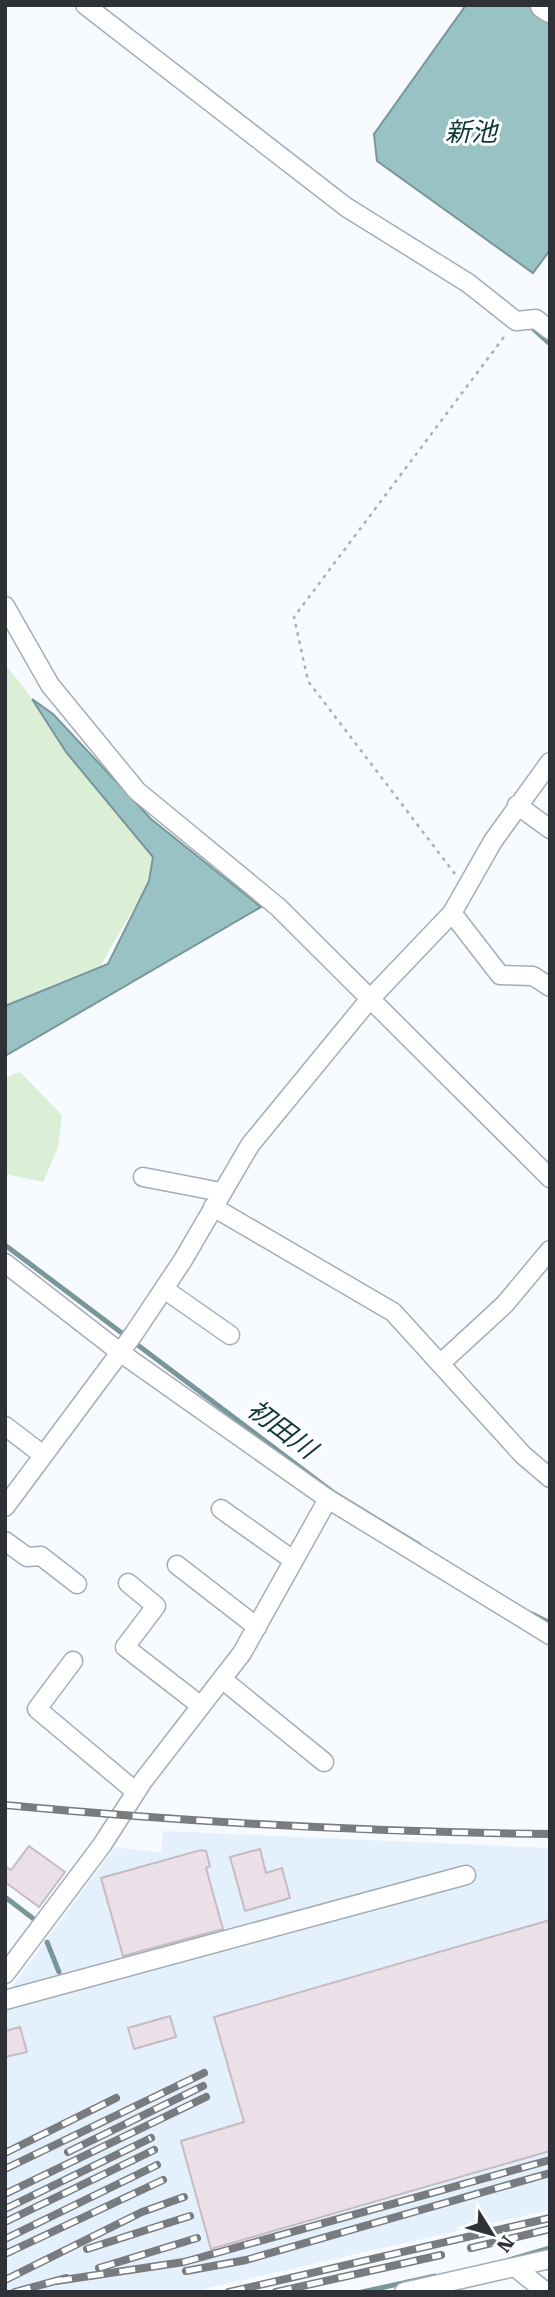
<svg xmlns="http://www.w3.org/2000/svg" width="555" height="2297" viewBox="0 0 555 2297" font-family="'Roboto Serif','Noto Sans JP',serif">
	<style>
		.built { fill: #e4f0fc }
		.green { fill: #dbefd6 }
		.water { fill: #99c2c5; stroke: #79969a; stroke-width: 2 }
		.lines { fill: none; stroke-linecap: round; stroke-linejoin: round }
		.stream { stroke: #79969a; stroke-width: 5 }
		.building { fill: #ece0e8; stroke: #c6bbc3; stroke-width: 2 }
		.minor-casing { stroke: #a4adb5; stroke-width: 21 }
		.highway-casing { stroke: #a4adb5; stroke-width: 30 }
		.path { stroke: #acafb3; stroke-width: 2.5; stroke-dasharray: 3.5 5; stroke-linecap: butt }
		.minor { stroke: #fff; stroke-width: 18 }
		.highway { stroke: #fff; stroke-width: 26 }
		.rail-casing { stroke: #787b7f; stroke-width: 8 }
		.rail { stroke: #fff; stroke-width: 5; stroke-dasharray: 16; stroke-linecap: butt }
		.labels { text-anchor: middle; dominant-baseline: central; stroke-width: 6; stroke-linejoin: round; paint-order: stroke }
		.water-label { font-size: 26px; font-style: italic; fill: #0e3739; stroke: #fff }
	</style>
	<rect width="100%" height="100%" fill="#f7fbff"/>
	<path class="built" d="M163,1831L550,1848V2210L190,2292H5V1996L115,1847L161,1853Z"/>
	<g class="green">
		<path d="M5,664L28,693L66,752L153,857L149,881L101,965L5,1005Z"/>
		<path d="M20,1072L62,1115L58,1148L43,1182L5,1174V1078Z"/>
	</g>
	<g class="water">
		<path d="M466,5H529L550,20V250L533,273L377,161L374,134Z"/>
		<path d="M32,699L53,714L151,819L261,907L5,1056V1006L108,964L149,881L153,857L66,752Z"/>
	</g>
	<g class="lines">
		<g class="stream">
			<path d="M529,325L550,344"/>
			<path d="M5,1245L334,1493L419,1545"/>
			<path d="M532,1614L550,1623"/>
			<path d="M5,1897L39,1923"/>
			<path d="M47,1942L59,1972"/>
			<path d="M509,2260L550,2248"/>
			<path d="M362,2292L435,2276"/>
		</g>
	</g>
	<g class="building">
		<path d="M29,1846L65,1872L39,1907L5,1882V1866L11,1870Z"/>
		<path d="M260,1849L266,1873L282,1868L290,1898L245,1911L230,1857Z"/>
		<path d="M201,1850L206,1851L210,1866L206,1868L223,1929L123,1956L101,1878Z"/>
		<path d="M550,1920V2151L211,2249L181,2141L244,2122L214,2017Z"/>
		<path d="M170,2016L176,2037L134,2049L128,2028Z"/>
		<path d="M20,2027L27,2052L5,2057V2031Z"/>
	</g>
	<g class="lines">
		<g class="minor-casing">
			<g id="minor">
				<path d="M85,5L346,207L468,283L516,321L536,319L550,330"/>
				<path d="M5,606L50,685L137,791L278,907L550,1178"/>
				<path d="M517,805L550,829"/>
				<path d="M452,913L500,975L533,976L550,987"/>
				<path d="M143,1177L221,1192"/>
				<path d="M213,1207L393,1312L523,1455L550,1478"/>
				<path d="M5,1263L121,1353L328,1499L550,1635"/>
				<path d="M164,1289L230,1335"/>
				<path d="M442,1362L505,1304L550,1250"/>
				<path d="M5,1426L43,1455"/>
				<path d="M5,1507L133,1335L183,1260L250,1145L369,1000L452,913L493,841L550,762"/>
				<path d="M221,1509L293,1560"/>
				<path d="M5,1541L27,1557L41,1556L77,1584"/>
				<path d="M177,1565L257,1627"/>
				<path d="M128,1583L156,1606L125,1647L201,1706"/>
				<path d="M73,1661L37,1709L135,1791"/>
				<path d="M222,1679L324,1762"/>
				<path d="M5,1974L102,1845L143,1781L242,1653L328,1499"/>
				<path d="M5,2000L466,1875"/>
				<path d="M516,2268L546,2292"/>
				<path d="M404,2292L550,2259"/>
			</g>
		</g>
		<g class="highway-casing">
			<path id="highway" d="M544,5L550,9"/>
		</g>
		<path class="path" d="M455,874L308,681L294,617L507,333"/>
		<use href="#minor" class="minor"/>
		<use href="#highway" class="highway"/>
		<g class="rail-casing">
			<g id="rail">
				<path d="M5,1805C186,1822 368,1832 550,1834"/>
				<path d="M68,2152L203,2086"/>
				<path d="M5,2153L116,2098"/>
				<path d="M5,2169L204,2073"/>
				<path d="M5,2194L206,2097"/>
				<path d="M5,2209L151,2138"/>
				<path d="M5,2222L154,2150"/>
				<path d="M5,2239L157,2165"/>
				<path d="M471,2248L550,2229"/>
				<path d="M87,2249L190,2216"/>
				<path d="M5,2254L163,2180"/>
				<path d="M99,2268L197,2238"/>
				<path d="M186,2271L246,2260L550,2173"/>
				<path d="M5,2280L142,2212L184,2197"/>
				<path d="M56,2281L184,2262L550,2160"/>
				<path d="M15,2292L66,2278"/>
				<path d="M229,2292L550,2218"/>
				<path d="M276,2292L441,2255"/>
			</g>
		</g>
		<use href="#rail" class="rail"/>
	</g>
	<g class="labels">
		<g class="water-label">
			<text x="471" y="132">新池</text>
			<text transform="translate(282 1429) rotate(37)">初田川</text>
		</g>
	</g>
	<rect width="555" height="2297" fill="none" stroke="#2e3135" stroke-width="14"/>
	<g transform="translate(492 2234) rotate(127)" stroke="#ffffff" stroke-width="5" paint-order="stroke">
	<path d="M0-5L12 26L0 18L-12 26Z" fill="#2e3135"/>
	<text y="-10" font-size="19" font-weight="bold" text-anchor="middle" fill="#2e3135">N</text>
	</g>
</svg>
